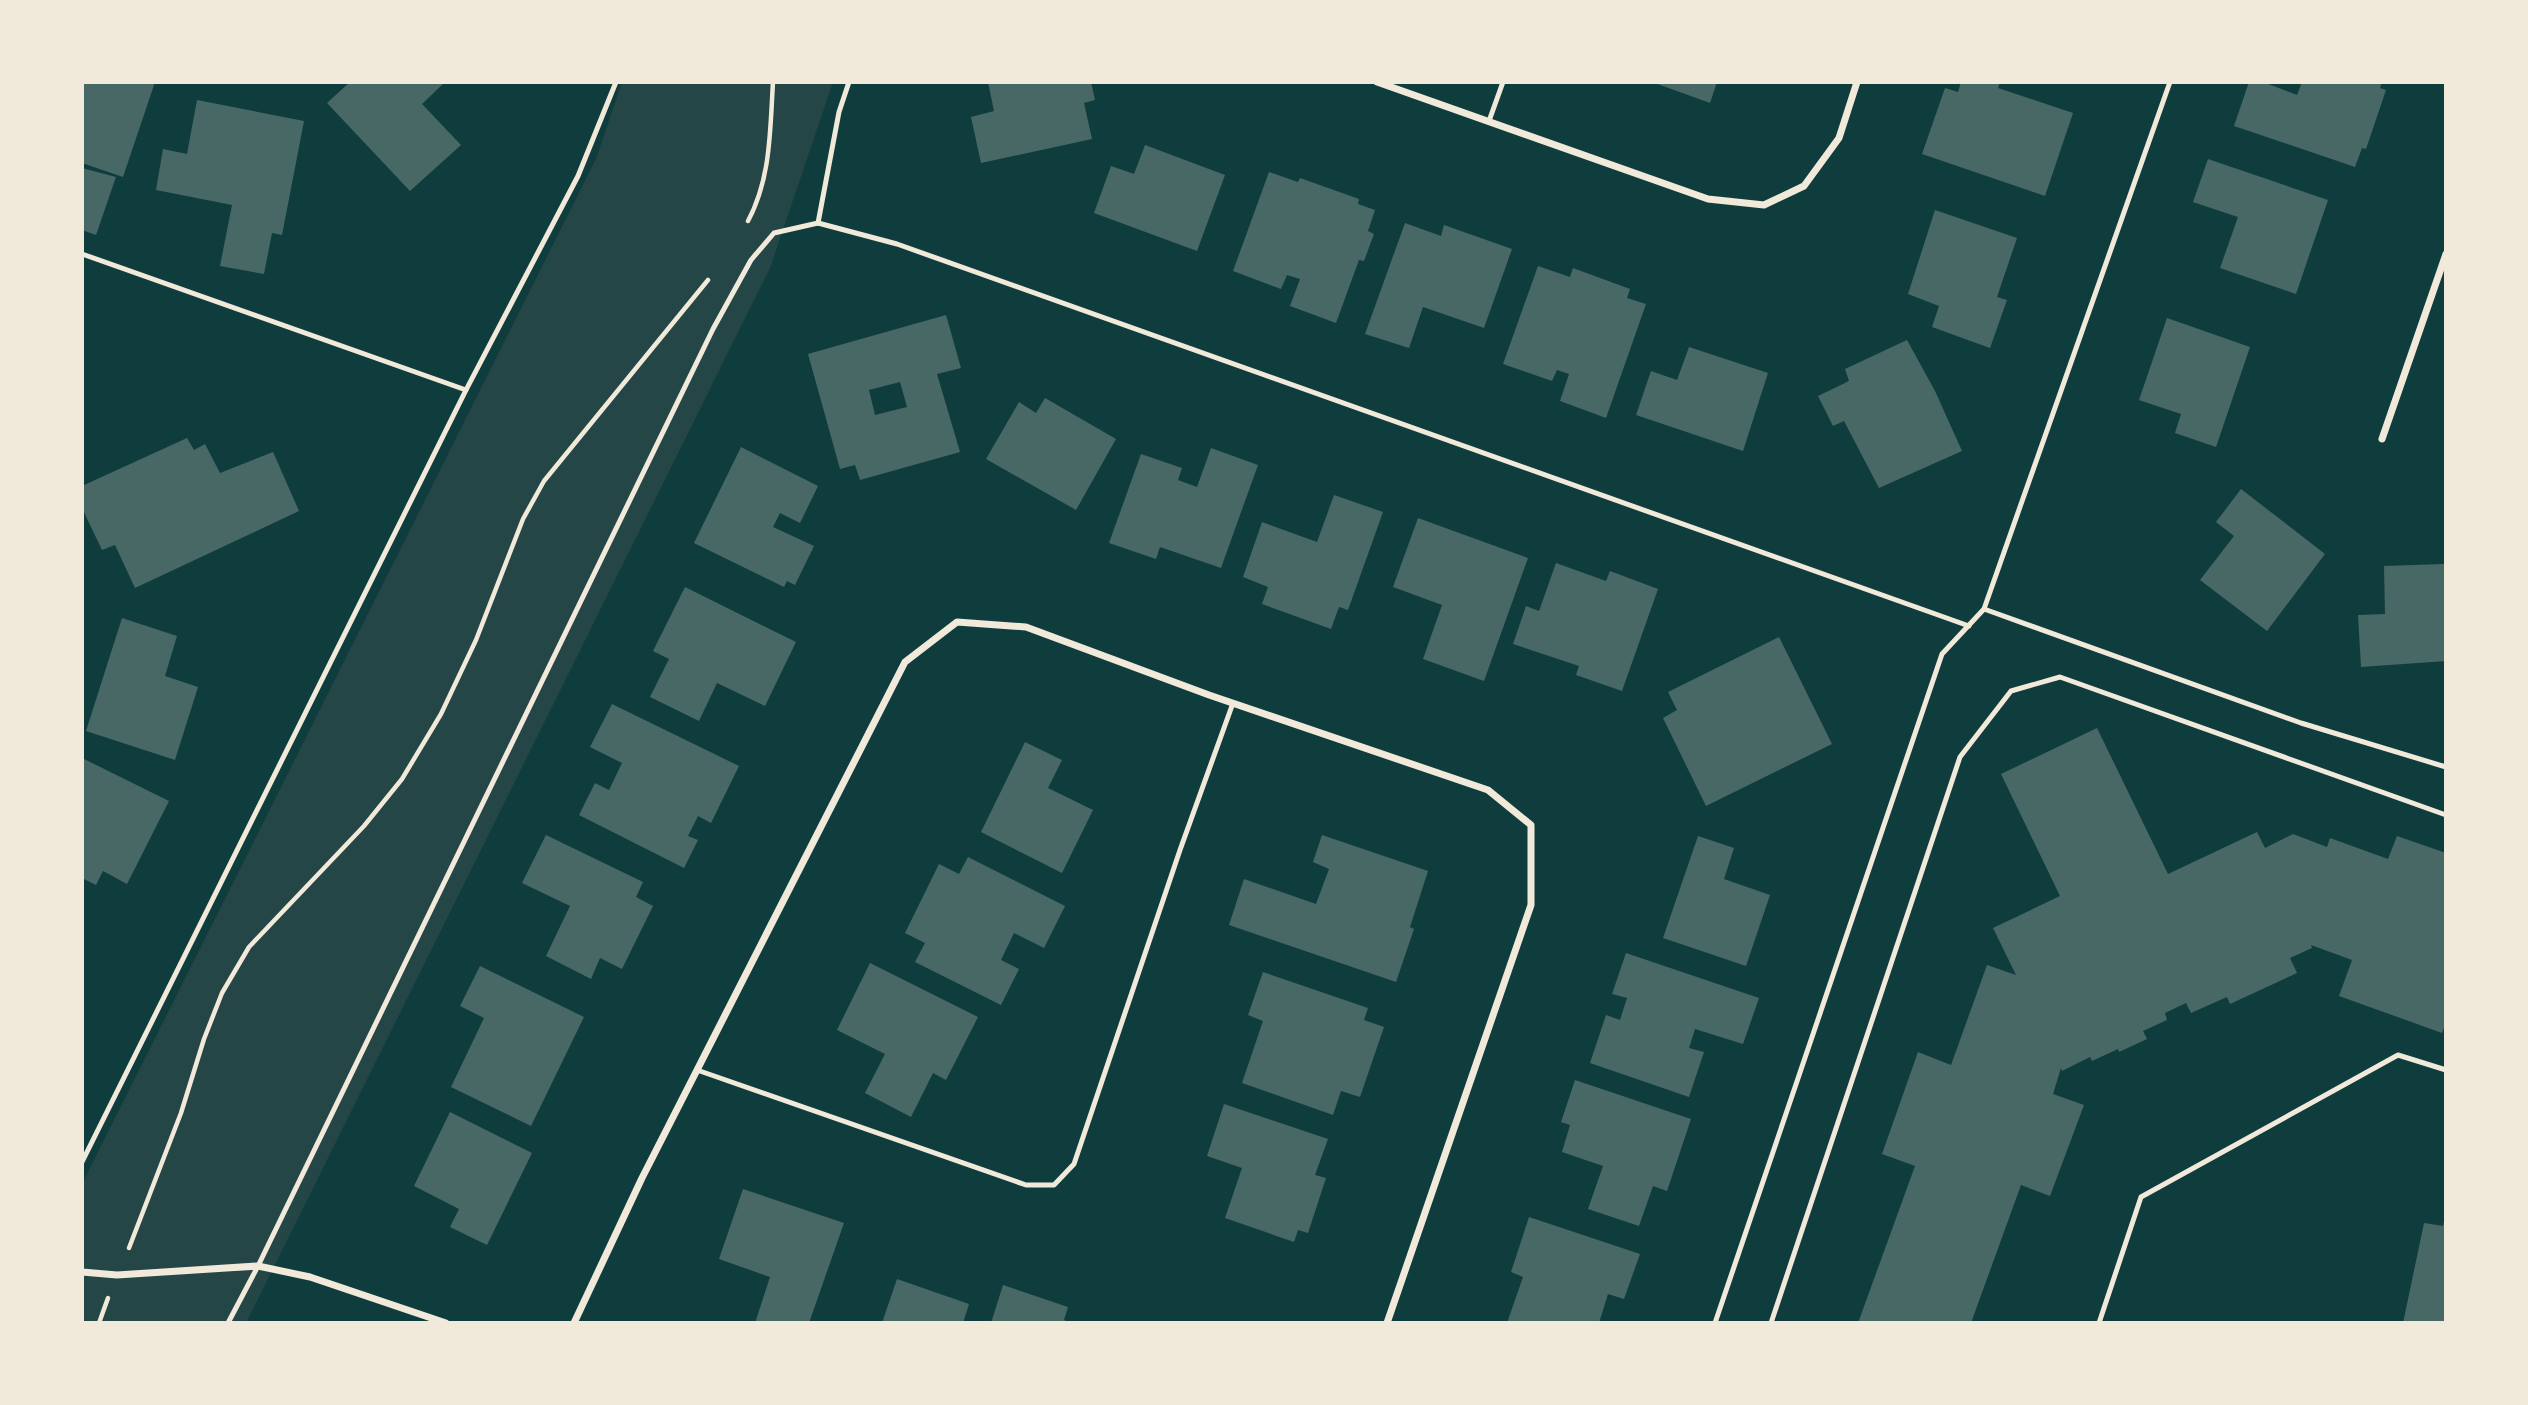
<svg xmlns="http://www.w3.org/2000/svg" width="2528" height="1405" viewBox="0 0 2528 1405" font-family="Figtree,sans-serif">
	<style>
		.green { fill: #244646 }
		.building { fill: #486865; fill-rule: evenodd }
		.lines { fill: none; stroke-linecap: round; stroke-linejoin: round }
		.path { stroke: #f1e9da; stroke-width: 4.5 }
		.service { stroke: #f1e9da; stroke-width: 5 }
		.minor { stroke: #f1e9da; stroke-width: 7 }
	</style>
	<rect width="100%" height="100%" fill="#0f3d3e"/>
	<path class="green" d="M622,82H833L770,268L246,1323H82V1184L596,159Z"/>
	<g class="building">
		<path d="M82,82H155L123,177L82,163Z"/>
		<path d="M350,82H445L422,104L461,145L410,191L327,103Z"/>
		<path d="M988,82H1091L1095,100L1084,103L1092,139L981,163L971,117L994,111Z"/>
		<path d="M1652,82H1717L1710,103Z"/>
		<path d="M1961,82H2000L1998,88L2073,113L2045,196L1922,154L1945,88L1958,92Z"/>
		<path d="M2249,82H2263L2297,95L2302,82H2382L2380,88L2386,90L2366,149L2362,148L2355,167L2234,126Z"/>
		<path d="M197,100L304,121L282,235L272,233L264,274L220,266L232,205L156,190L163,149L187,154Z"/>
		<path d="M1145,145L1225,175L1197,251L1094,213L1111,166L1134,174Z"/>
		<path d="M2208,159L2328,200L2296,294L2220,268L2238,217L2193,202Z"/>
		<path d="M82,168L116,177L96,235L82,230Z"/>
		<path d="M1269,172L1298,182L1300,178L1359,199L1358,204L1375,210L1368,231L1374,234L1364,261L1359,260L1336,323L1290,306L1300,279L1287,275L1281,289L1233,271Z"/>
		<path d="M1935,210L2017,238L1997,297L2007,300L1990,348L1932,327L1939,306L1908,294Z"/>
		<path d="M1405,223L1441,236L1444,225L1512,249L1484,328L1423,307L1409,348L1365,334Z"/>
		<path d="M1538,266L1570,277L1573,268L1630,289L1627,298L1646,304L1606,418L1560,401L1569,374L1557,370L1552,381L1503,364Z"/>
		<path d="M946,315L961,368L937,374L960,452L860,480L855,465L840,469L808,354ZM900,382L907,407L875,415L869,390Z"/>
		<path d="M2167,318L2250,347L2216,447L2175,433L2181,414L2139,400Z"/>
		<path d="M1907,340L1935,391L1962,451L1879,488L1844,421L1833,426L1818,396L1849,381L1845,369Z"/>
		<path d="M1689,347L1768,373L1743,451L1636,415L1651,371L1677,380Z"/>
		<path d="M1045,398L1116,439L1076,510L986,459L1019,402L1036,413Z"/>
		<path d="M187,438L194,450L205,444L220,473L273,452L299,511L135,588L115,545L102,550L82,508V486Z"/>
		<path d="M741,447L818,486L800,523L780,513L773,527L814,546L795,585L787,581L784,587L694,543Z"/>
		<path d="M1211,448L1258,465L1221,568L1160,547L1156,559L1109,543L1141,454L1182,468L1178,480L1197,487Z"/>
		<path d="M2241,489L2325,554L2267,631L2200,580L2234,536L2216,522Z"/>
		<path d="M1334,495L1383,512L1348,610L1339,607L1331,629L1262,604L1268,587L1243,577L1262,522L1317,542Z"/>
		<path d="M1418,518L1528,558L1484,681L1423,659L1442,605L1393,587Z"/>
		<path d="M1556,563L1606,581L1610,571L1658,589L1622,691L1576,675L1579,666L1513,644L1526,606L1539,611Z"/>
		<path d="M2445,564L2446,661L2361,667L2358,615L2385,614L2384,566Z"/>
		<path d="M685,587L796,642L765,706L717,683L699,721L650,697L669,659L653,651Z"/>
		<path d="M122,618L177,636L165,676L198,687L175,760L86,731Z"/>
		<path d="M1779,637L1832,744L1706,806L1663,718L1677,710L1668,692Z"/>
		<path d="M612,704L739,766L711,823L698,816L688,836L698,840L684,868L579,815L595,783L609,790L622,763L590,747Z"/>
		<path d="M2097,728L2168,874L2257,832L2265,848L2293,834L2327,847L2330,838L2388,859L2397,836L2446,853V1023L2442,1033L2339,996L2352,960L2311,945L2312,948L2290,958L2297,973L2230,1004L2227,997L2191,1013L2186,1003L2165,1013L2167,1020L2143,1031L2147,1039L2119,1052L2118,1049L2092,1061L2090,1057L2062,1071L2061,1068L2053,1094L2084,1105L2050,1196L2021,1185L1971,1323H1858L1915,1166L1882,1154L1918,1052L1951,1065L1987,965L2016,975L1993,928L2060,896L2001,774Z"/>
		<path d="M1025,742L1062,760L1048,788L1093,810L1062,873L981,832Z"/>
		<path d="M82,758L169,801L127,884L103,871L96,885L82,878Z"/>
		<path d="M546,835L643,882L636,897L653,906L622,969L600,958L591,979L546,956L570,906L522,883Z"/>
		<path d="M1322,835L1428,871L1410,927L1414,929L1396,982L1229,925L1244,879L1316,904L1329,869L1313,862Z"/>
		<path d="M1698,836L1734,848L1724,879L1770,895L1746,966L1663,938Z"/>
		<path d="M968,857L1065,906L1044,948L1014,933L1001,960L1019,969L1001,1005L915,962L925,943L905,933L939,864L959,874Z"/>
		<path d="M1626,953L1759,998L1743,1044L1695,1029L1689,1048L1704,1052L1689,1097L1590,1063L1606,1015L1620,1020L1627,998L1612,994Z"/>
		<path d="M870,963L978,1017L946,1080L933,1073L911,1117L865,1093L885,1054L837,1030Z"/>
		<path d="M480,966L584,1017L531,1126L451,1087L484,1018L460,1006Z"/>
		<path d="M1263,972L1368,1008L1364,1020L1384,1027L1360,1097L1341,1091L1333,1115L1242,1083L1263,1021L1248,1015Z"/>
		<path d="M1575,1080L1691,1119L1667,1191L1653,1186L1639,1226L1588,1209L1603,1166L1562,1152L1570,1125L1561,1122Z"/>
		<path d="M1224,1104L1328,1139L1315,1175L1326,1178L1308,1233L1298,1230L1294,1242L1225,1218L1242,1168L1207,1156Z"/>
		<path d="M450,1112L532,1153L487,1245L450,1227L459,1209L414,1186Z"/>
		<path d="M743,1189L844,1223L809,1323H755L770,1277L719,1259Z"/>
		<path d="M1529,1217L1640,1254L1624,1299L1608,1294L1599,1323H1507L1523,1277L1511,1272Z"/>
		<path d="M2444,1221L2446,1323H2403L2424,1223L2443,1226Z"/>
		<path d="M897,1279L969,1304L963,1323H882Z"/>
		<path d="M1003,1285L1068,1307L1064,1320L1071,1323H991Z"/>
	</g>
	<g class="lines">
		<g class="path">
			<path d="M748,221C771,178 770,130 773,82"/>
			<path d="M129,1248L181,1113L204,1039L222,993L249,947L364,826L402,779L441,714L476,640L523,519L544,481L708,280"/>
			<path d="M99,1323L108,1298"/>
		</g>
		<g class="service">
			<path d="M1489,121L1503,82"/>
			<path d="M818,223L839,112L849,82"/>
			<path d="M82,254L466,390"/>
			<path d="M1984,609L2301,723L2446,767"/>
			<path d="M697,1070L1026,1185H1054L1074,1164L1180,850L1233,703"/>
			<path d="M82,1162L466,390L578,176L616,82"/>
			<path d="M228,1323L258,1266L713,329L751,260L774,233L818,223L897,244L1969,626"/>
			<path d="M1715,1323L1942,654L1984,609L2170,82"/>
			<path d="M1771,1323L1960,757L2011,691L2060,677L2446,815"/>
			<path d="M2099,1323L2141,1197L2398,1055L2446,1070"/>
		</g>
		<g class="minor">
			<path d="M1377,82L1708,199L1764,205L1804,186L1839,138L1857,82"/>
			<path d="M2382,439L2446,254"/>
			<path d="M82,1272L117,1275L258,1266L310,1277L446,1323"/>
			<path d="M574,1323L642,1178L905,662L957,622L1026,627L1209,695L1488,790L1531,825V905L1387,1323"/>
		</g>
	</g>
	<rect width="2528" height="1405" fill="none" stroke="#f1e9da" stroke-width="168"/>
</svg>
